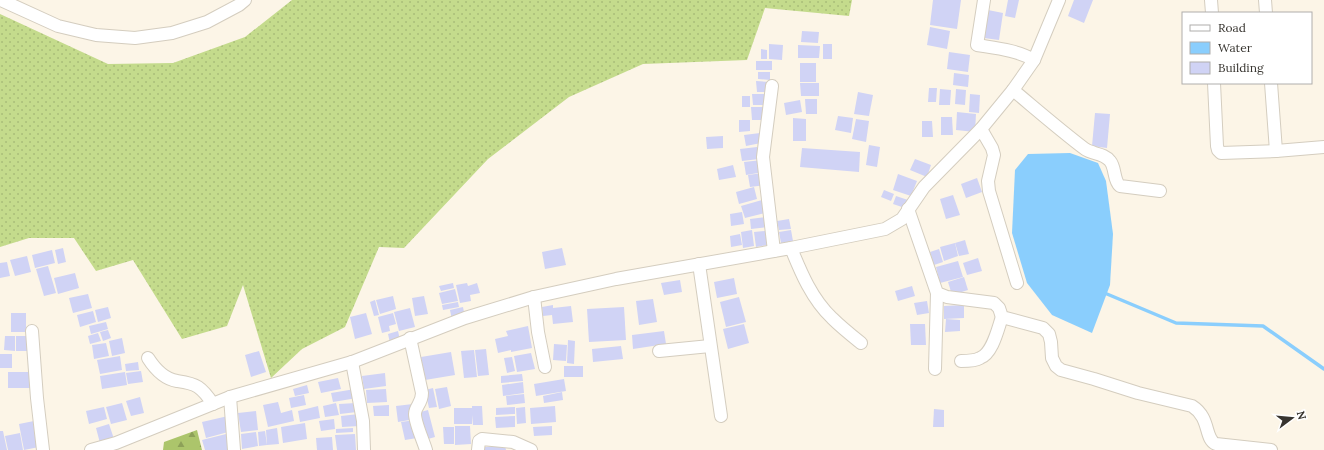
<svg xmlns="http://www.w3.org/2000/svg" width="1324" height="450" viewBox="0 0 1324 450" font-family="Lora,serif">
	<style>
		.grass { fill: url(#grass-dots) }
		.forest { fill: url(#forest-firs) }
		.water { fill: #8acefd }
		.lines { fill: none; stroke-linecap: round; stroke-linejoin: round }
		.stream { stroke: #8acefd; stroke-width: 3.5 }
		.building { fill: #d0d3f5 }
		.minor-casing { stroke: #d4cdbf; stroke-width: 14 }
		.minor { stroke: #fff; stroke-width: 12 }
	</style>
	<defs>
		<pattern id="grass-dots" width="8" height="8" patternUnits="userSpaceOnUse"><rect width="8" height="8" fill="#c4db8c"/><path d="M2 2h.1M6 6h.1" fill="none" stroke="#a9bd79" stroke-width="1.8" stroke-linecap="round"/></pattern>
		<pattern id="forest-firs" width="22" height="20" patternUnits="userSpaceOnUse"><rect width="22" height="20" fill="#acc56b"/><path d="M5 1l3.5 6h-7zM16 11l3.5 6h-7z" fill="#8da158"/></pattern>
	</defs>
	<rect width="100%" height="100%" fill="#fcf5e7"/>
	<path class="grass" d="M292,0H852L849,16L765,8L747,60L643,64L569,97L488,159L404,248L379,247L345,327L302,349L271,378L243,285L227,326L182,339L133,260L96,271L74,238H29L0,247V14L108,64L173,63L245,37Z"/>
	<path class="forest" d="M197,430L202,450H163L164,442Z"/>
	<path class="water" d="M1070,153L1098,163L1106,181L1113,234L1110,285L1092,333L1052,315L1027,283L1012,233L1015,170L1028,154Z"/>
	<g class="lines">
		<path class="stream" d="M1107,294L1176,323L1263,326L1324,369"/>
	</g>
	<g class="building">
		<path d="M933,0H961L957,29L930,25Z"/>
		<path d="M1008,0H1019L1015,18L1005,16Z"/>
		<path d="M1074,0H1093L1084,23L1068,16Z"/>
		<path d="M988,10L1003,13L999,40L984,38Z"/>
		<path d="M930,27L950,31L947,49L927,45Z"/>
		<path d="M802,31L819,32L818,43L801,42Z"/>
		<path d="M769,44L783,45L782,60L769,59Z"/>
		<rect x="823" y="44" width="9" height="15"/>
		<path d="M798,45L820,46L819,58H798Z"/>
		<path d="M761,49L767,50V59H761Z"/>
		<path d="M949,52L970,55L968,72L947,69Z"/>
		<rect x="756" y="61" width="16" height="9"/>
		<rect x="800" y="63" width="16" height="19"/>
		<path d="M758,72H770V80L758,79Z"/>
		<path d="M954,73L969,75L968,87L953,85Z"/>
		<path d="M756,81L770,82V92H757Z"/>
		<path d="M800,83H819V96H801Z"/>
		<path d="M929,88H937L936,102H928Z"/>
		<path d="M940,89L951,90L950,105H939Z"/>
		<path d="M956,89L966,90L965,105L955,104Z"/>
		<path d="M858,92L873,95L869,116L854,114Z"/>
		<path d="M752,94H768V105H753Z"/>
		<path d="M970,94L980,95L979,113L969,112Z"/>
		<rect x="742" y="96" width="8" height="11"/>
		<path d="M805,99H817V114H806Z"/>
		<path d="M800,100L802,112L786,115L784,103Z"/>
		<path d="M751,107H766V120H752Z"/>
		<path d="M957,112L976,114L975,132L956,130Z"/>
		<path d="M1095,113L1110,114L1107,148L1092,146Z"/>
		<path d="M838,116L853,118L851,133L835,130Z"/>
		<path d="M941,117H952L953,135H941Z"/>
		<path d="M793,118L806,119V141H793Z"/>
		<path d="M856,119L869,121L866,142L852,139Z"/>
		<path d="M739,120H750V131L739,132Z"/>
		<path d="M922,121H932L933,137H922Z"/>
		<path d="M760,133L761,143L746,146L744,135Z"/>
		<path d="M723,136V148L707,149L706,137Z"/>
		<path d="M869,145L880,147L877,167L866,165Z"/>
		<path d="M757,147L759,159L742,161L740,149Z"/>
		<path d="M802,148L860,152L859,172L800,167Z"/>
		<path d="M915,159L931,165L927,177L910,170Z"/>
		<path d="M762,160L764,172L746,175L744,162Z"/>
		<path d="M733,165L736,177L719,180L717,169Z"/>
		<path d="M763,173L765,185L750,187L748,175Z"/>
		<path d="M898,174L917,181L911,196L893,190Z"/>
		<path d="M977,178L982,192L966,198L961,184Z"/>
		<path d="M754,187L757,199L739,204L736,192Z"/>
		<path d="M884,190L894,194L891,201L881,197Z"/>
		<path d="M953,195L960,215L946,219L940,199Z"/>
		<path d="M896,196L908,200L905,208L893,204Z"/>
		<path d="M762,200L765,213L745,218L741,206Z"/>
		<path d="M742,212L744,224L731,226L730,214Z"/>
		<path d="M766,217L767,227L751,229L750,219Z"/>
		<path d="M789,219L791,229L779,230L777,221Z"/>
		<path d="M752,230L754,246L743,248L741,232Z"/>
		<path d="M791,230L793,241L781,243L779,232Z"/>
		<path d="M765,231L767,245L756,247L754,232Z"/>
		<path d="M740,234L742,245L731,247L730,236Z"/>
		<path d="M965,240L969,254L959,256L955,243Z"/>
		<path d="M955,243L958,256L944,261L940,247Z"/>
		<path d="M63,248L66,262L58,264L55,250Z"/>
		<path d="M562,248L566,265L545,269L542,252Z"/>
		<path d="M939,249L943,262L934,265L930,252Z"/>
		<path d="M52,250L55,263L35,268L32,255Z"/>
		<path d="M27,256L31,272L15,276L10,260Z"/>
		<path d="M978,258L982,271L967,275L963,263Z"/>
		<path d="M958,261L963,277L940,283L936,267Z"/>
		<path d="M7,262L10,276L0,278V263Z"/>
		<path d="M48,266L56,293L44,296L36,269Z"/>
		<path d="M75,273L79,288L58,294L54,278Z"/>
		<path d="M964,277L968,290L952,295L948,282Z"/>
		<path d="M734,278L737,294L717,298L714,282Z"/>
		<path d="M680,280L682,292L664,295L661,283Z"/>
		<path d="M453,283L454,288L441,291L439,286Z"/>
		<path d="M467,283L468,286L477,283L480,293L470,295L471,301L460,303L456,285Z"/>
		<path d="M912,286L915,296L898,301L895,291Z"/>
		<path d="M455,289L458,301L442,304L439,293Z"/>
		<path d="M88,294L92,308L73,313L69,298Z"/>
		<path d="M393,296L396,309L380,314L376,300Z"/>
		<path d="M424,296L428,314L415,316L412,298Z"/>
		<path d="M739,297L746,322L726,327L720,302Z"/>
		<path d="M653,299L657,322L639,325L636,301Z"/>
		<path d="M375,300L379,315L374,316L370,302Z"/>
		<path d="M927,301L929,313L917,315L914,303Z"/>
		<path d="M458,302L459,307L443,310L442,305Z"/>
		<path d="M553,305V308L571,306L573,322L553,324L552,315L543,316L542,307Z"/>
		<path d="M964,305V318L944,319V306Z"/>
		<path d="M108,307L111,318L98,322L95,310Z"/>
		<path d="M463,307L465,317L452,320L450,310Z"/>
		<path d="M624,307L626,340L589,342L587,309Z"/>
		<path d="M410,308L415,327L399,331L394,312Z"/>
		<path d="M93,311L96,322L80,327L77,315Z"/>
		<rect x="11" y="313" width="15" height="19"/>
		<path d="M366,313L372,334L355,339L350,317Z"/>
		<path d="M393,313L396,324L389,326L390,331L382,333L378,317Z"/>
		<path d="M946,319L960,320V331L945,332Z"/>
		<path d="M106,322L108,329L91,334L89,326Z"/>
		<path d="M744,324L749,343L728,349L723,329Z"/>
		<path d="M910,324H925L926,345H911Z"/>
		<path d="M528,326L532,348L511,352V350L498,353L495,339L508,336L506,331Z"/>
		<path d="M108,330L111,338L103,341L100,332Z"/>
		<path d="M398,331L400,340L390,343L388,334Z"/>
		<path d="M664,331L666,344L633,349L632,335Z"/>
		<path d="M98,333L101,341L90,344L88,336Z"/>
		<path d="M5,336H15V351L4,350Z"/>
		<rect x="16" y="336" width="14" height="15"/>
		<path d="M122,338L125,353L112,356L109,341Z"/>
		<path d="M568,340L575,341L574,364L567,363Z"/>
		<path d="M106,343L109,356L94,359L92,345Z"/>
		<path d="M554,344L567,345L566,361L553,360Z"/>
		<path d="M621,346L623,359L593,362L592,349Z"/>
		<path d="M486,349L489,375L478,376L475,350Z"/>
		<path d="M474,350L477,377L464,378L461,351Z"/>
		<path d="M259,351L266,372L251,377L245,355Z"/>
		<path d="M451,352L455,375L425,380L421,357Z"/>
		<path d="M531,353L535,369L517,372L514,356Z"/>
		<rect x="0" y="354" width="12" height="14"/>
		<path d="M120,356L122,370L100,374L97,360Z"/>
		<path d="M512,357L515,371L507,373L504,358Z"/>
		<path d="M138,362L139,370L126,371L125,364Z"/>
		<rect x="564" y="366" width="19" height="11"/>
		<path d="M141,371L143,382L128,384L126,373Z"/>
		<path d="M8,372H33L32,388H8Z"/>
		<path d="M125,372L127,385L102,389L100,376Z"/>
		<path d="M385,373L386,386L364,389L362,376Z"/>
		<path d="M522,374L523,381L501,383V376Z"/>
		<path d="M338,378L341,389L321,393L318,382Z"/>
		<path d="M564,379L566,391L536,396L534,384Z"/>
		<path d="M523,382L524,393L503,396L502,385Z"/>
		<path d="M307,385L309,393L295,396L293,389Z"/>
		<path d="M447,387L451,406L439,409L435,389Z"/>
		<path d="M433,388L437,407L429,408L425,390Z"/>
		<path d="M355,389L357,398L333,402L331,393Z"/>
		<path d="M386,389L387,402L367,403L366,390Z"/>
		<path d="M562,392L563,400L544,403L543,396Z"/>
		<path d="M524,394L525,403L507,405L506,396Z"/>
		<path d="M304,395L306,405L291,408L289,398Z"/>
		<path d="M140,397L144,413L131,416L126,401Z"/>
		<path d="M278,402L281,413L292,410L294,421L268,427L263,405Z"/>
		<path d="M122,403L127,420L111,424L106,407Z"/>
		<path d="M336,403L339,415L325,417L323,406Z"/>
		<path d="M356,403L357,412L340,414L339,404Z"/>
		<path d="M413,404L415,419L398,422L396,406Z"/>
		<path d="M389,405V416H374L373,406Z"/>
		<path d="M318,406L320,418L300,422L298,411Z"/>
		<path d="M472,406H482L483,425H473L472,415V424H454V408H472Z"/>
		<path d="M555,406L556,422L531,424L530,408Z"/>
		<path d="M104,407L107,419L89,424L86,411Z"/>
		<path d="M515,407V414L496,415V408Z"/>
		<path d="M525,407L526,423L517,424L516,408Z"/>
		<path d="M934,409L944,410V427H933Z"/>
		<path d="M428,410L435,437L428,439L425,428L422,429L417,413Z"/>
		<path d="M256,411L258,430L241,432L238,413Z"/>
		<path d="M359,414L360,426L342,427L341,416Z"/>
		<path d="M228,416L232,431L206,438L202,422Z"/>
		<path d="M515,416V427L496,428L495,417Z"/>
		<path d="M334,419L335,429L321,431L319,421Z"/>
		<path d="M415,420L417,438L405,440L401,422Z"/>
		<path d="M34,421L39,447L24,450L19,424Z"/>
		<path d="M305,423L307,439L283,443L281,427Z"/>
		<path d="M109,424L114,439L100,443L96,428Z"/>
		<path d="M455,426H470L471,444L455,445Z"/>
		<path d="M552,426V435L534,436L533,427Z"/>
		<path d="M443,427H454V444H444Z"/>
		<path d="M277,428L279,444L267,445L266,430Z"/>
		<path d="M353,428V432L336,433V429Z"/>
		<path d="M0,431H3L7,450H0Z"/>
		<path d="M265,431L267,445L259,446L258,432Z"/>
		<path d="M256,432L258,446L242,449L241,434Z"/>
		<path d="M20,433L23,450H8L5,436Z"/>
		<path d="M230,433L234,450H205L202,440Z"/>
		<path d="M355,434L356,450H337L335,435Z"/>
		<path d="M332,437L333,450H317L316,438Z"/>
		<path d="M505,446L506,450H485V447Z"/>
	</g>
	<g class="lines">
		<g class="minor-casing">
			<g id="minor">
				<path d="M1,0L58,26L96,35L135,38L172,33L207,22L239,5L245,0"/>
				<path d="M984,0L977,45C995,48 1017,50 1034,60"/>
				<path d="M1211,0L1212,13"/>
				<path d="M1265,0L1266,13"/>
				<path d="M1214,83L1217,146L1218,150L1221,153L1276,151L1324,147"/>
				<path d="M1271,83L1276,151"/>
				<path d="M772,86L763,157L774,251"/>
				<path d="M1013,90C1037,110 1060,130 1085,149C1092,154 1104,153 1110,161C1116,168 1113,180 1120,186L1160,191"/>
				<path d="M981,129L992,148L994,155L988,181L989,191L1017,283"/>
				<path d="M908,209L937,293L947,297L994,303L999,308L1002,317L1043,328L1049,334L1051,342L1052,358L1056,366L1061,370L1094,379L1138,393L1192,406C1211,418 1204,439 1216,444L1271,450"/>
				<path d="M791,248C801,273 812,299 832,318C841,327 851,335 861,343"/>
				<path d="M699,264L721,416"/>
				<path d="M534,297L538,332L545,367"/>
				<path d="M32,331L37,398L43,450"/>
				<path d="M410,338L422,393C422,404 415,406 415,414C415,423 423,440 426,450"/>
				<path d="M659,351L710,346"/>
				<path d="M148,358C155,369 164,379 177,381C184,382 192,383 198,387C204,391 209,398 213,404"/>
				<path d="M961,361C967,361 975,361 980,358C993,353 998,328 1002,317"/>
				<path d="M352,362L363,421L364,450"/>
				<path d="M935,369L937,293"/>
				<path d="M230,397L234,450"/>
				<path d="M91,450L116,443L230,397L352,362L465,318L534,297L616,279L791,248L885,229L902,219L924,187L981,129L1013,90L1034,60L1059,0"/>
				<path d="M478,450L479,441L482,439L513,442L531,450"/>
			</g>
		</g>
		<use href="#minor" class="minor"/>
	</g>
	<rect x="1182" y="12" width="130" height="72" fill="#ffffff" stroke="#afaeac"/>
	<rect x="1190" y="25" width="20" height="6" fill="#ffffff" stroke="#afaeac"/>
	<text x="1218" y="32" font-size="12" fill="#37342f">Road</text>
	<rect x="1190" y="42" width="20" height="12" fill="#8acefd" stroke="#afaeac"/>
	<text x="1218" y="52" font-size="12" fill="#37342f">Water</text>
	<rect x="1190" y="62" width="20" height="12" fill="#d0d3f5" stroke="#afaeac"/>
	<text x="1218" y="72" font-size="12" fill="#37342f">Building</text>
	<g transform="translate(1292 418) rotate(74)" stroke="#ffffff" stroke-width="3" paint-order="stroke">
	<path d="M0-3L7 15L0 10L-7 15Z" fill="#37342f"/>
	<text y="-6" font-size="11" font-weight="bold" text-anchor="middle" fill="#37342f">N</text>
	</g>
</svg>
